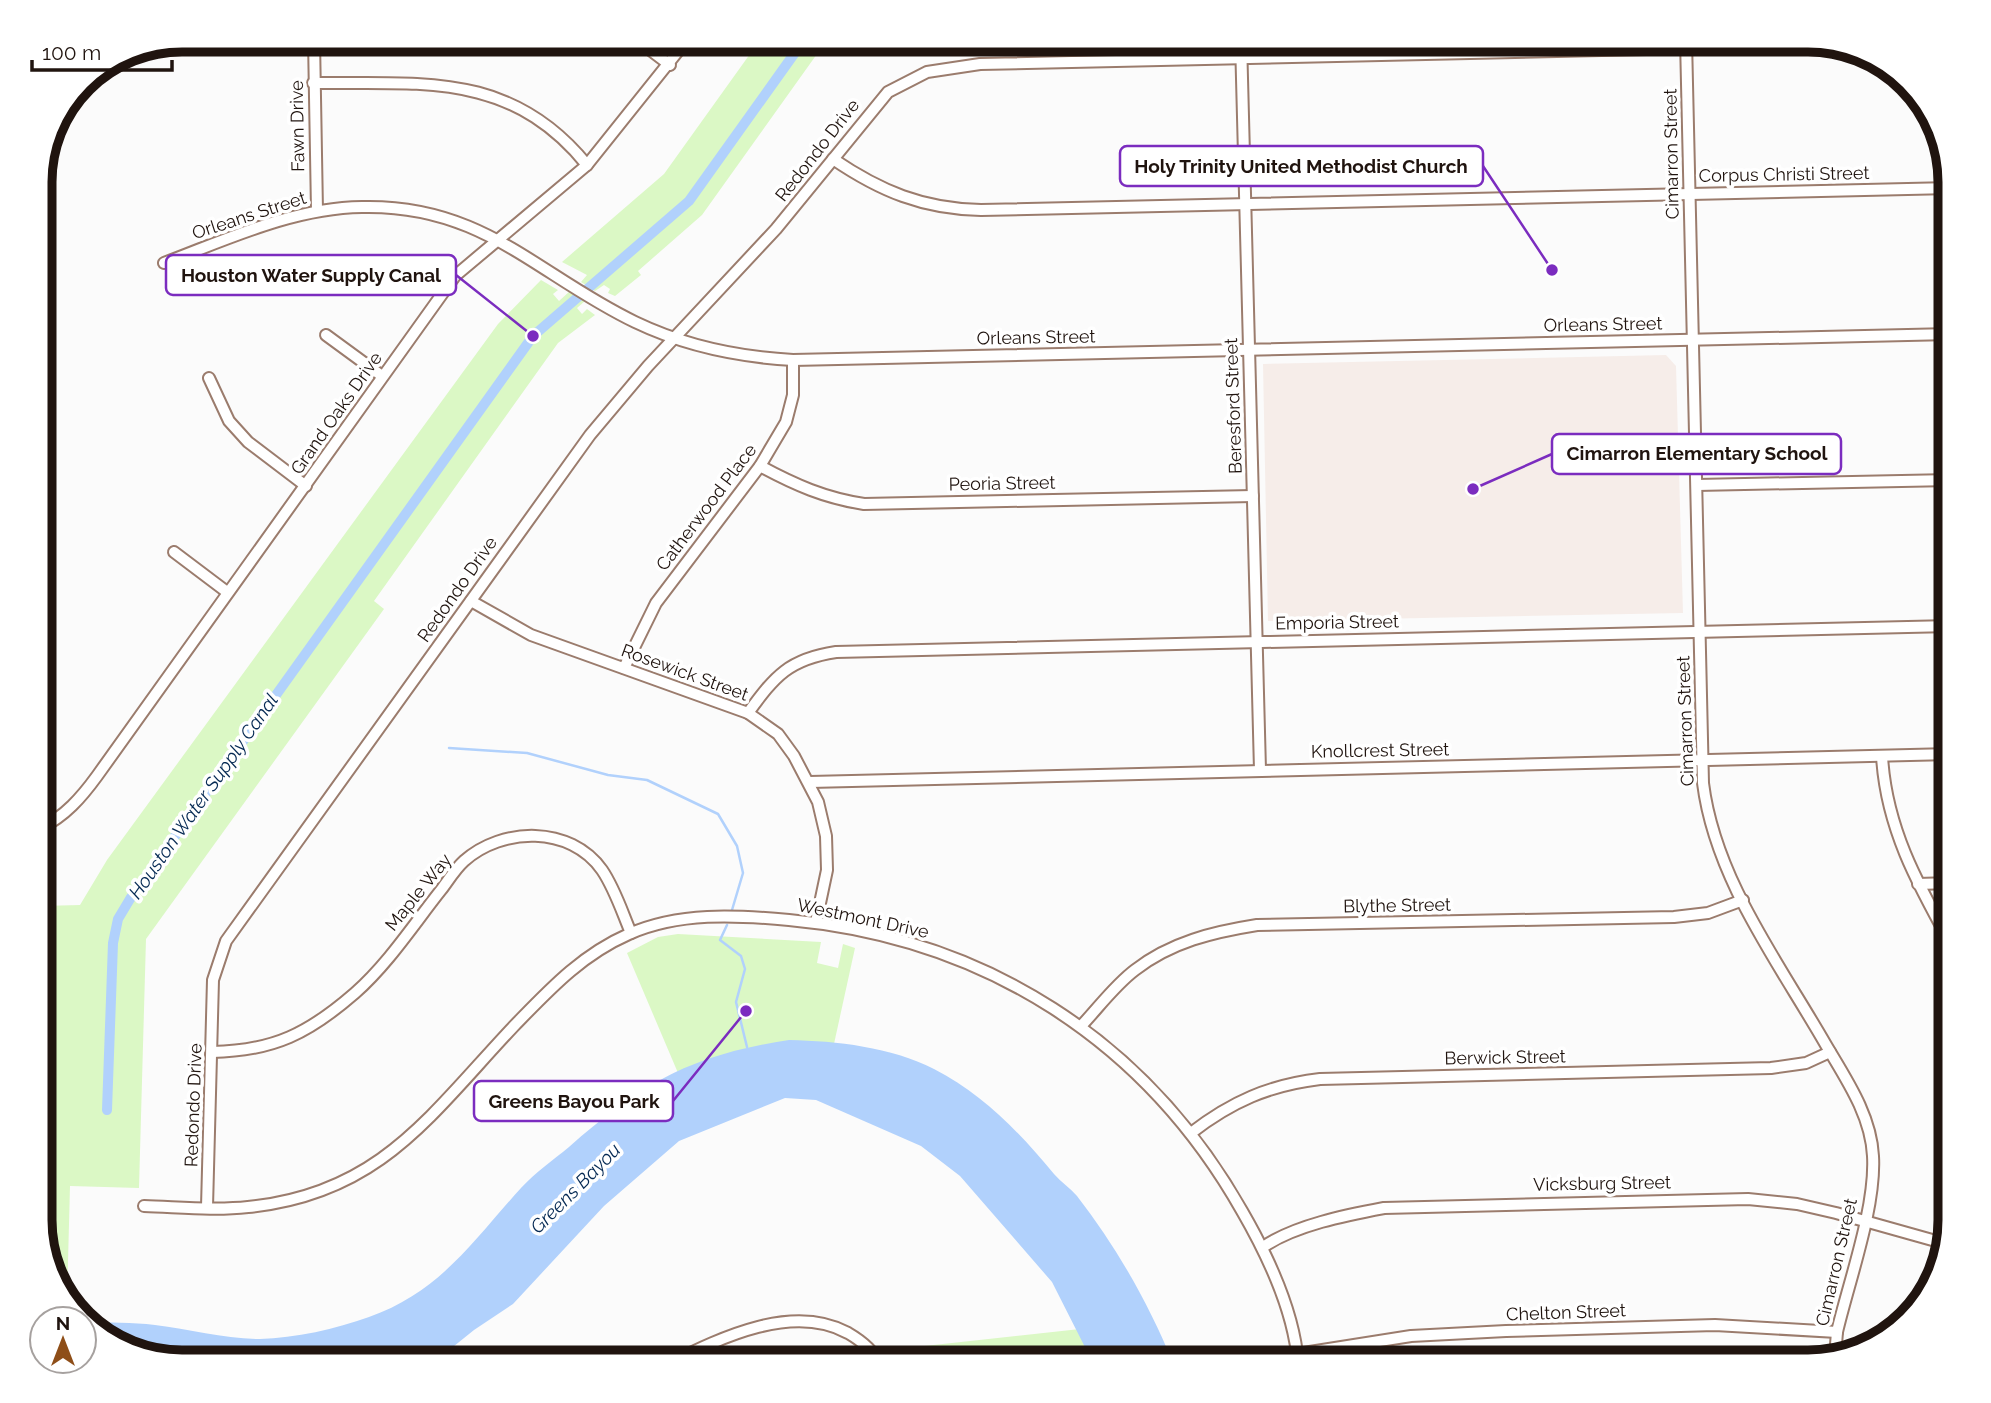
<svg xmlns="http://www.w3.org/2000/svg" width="1991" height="1403" viewBox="0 0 1991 1403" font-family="Raleway,sans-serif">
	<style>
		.built { fill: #f6ede9 }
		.green { fill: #dbf8c5 }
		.water { fill: #b1d1fc }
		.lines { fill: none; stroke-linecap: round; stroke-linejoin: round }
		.stream { stroke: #b1d1fc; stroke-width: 2.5 }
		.canal { stroke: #b1d1fc; stroke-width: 10 }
		.minor-casing { stroke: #9b7c6d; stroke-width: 14 }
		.minor { stroke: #fff; stroke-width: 10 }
		.labels { text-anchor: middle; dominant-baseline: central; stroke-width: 7; stroke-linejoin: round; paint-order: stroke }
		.street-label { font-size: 18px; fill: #20140f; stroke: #fff }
		.water-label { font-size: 19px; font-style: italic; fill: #052953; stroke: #fff }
		.rim { fill: none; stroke: #20140f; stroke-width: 9 }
		.leader { fill: none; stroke: #7b2cbf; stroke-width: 2.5 }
		.callout-dot { fill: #7b2cbf; stroke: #fff; stroke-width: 2.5 }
		.callout { fill: #fff; stroke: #7b2cbf; stroke-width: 2.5 }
		.callout-label { font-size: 19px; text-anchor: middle; font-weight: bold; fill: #20140f }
	</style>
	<rect width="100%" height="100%" fill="#fbfbfb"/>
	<path class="built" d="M1666,355L1676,366L1683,613L1268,621L1263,364Z"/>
	<g class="green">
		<path d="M760,40H827L702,215L638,271L641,275L615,296L608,293L610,289L604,285L595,291L581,282L587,275L562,262L664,174Z"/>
		<path d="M541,280L558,290L553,294L559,301L570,291L585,301L577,308L582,314L587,309L595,315L558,343L374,601L384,609L146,939L139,1188L70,1186L67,1300L59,1291L41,1230V906L80,905L107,860L498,324Z"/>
		<path d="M678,934L821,942L817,963L838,968L843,944L855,948L832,1053L681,1080L627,953L658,937Z"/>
		<path d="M1080,1329L1093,1363H892L888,1350Z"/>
	</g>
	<path class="water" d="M789,1040C837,1041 891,1047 934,1069C983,1094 1020,1133 1054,1174C1061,1182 1070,1188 1077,1196C1116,1246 1149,1304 1173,1363H1093L1052,1282L960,1176L921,1146L816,1100L785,1098L679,1141L604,1206L513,1304L474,1330L433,1363H182L96,1334L86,1322C109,1323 132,1322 155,1325C190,1329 225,1339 260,1339C295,1338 336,1329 369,1317C440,1292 473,1241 521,1188C535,1173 553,1160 569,1147C642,1083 691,1055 789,1040Z"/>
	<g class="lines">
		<g class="stream">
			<path d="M449,748L527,753L608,775L647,780L718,814L737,846L743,873L732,910"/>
			<path d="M727,925L720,940L741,956L745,969L736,1002L747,1047"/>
		</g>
		<path class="canal" d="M107,1110L113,943L118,919L130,899L533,336L689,201L804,40"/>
		<g class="minor-casing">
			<g id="minor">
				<path d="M314,40L317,211"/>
				<path d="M637,40L670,65"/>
				<path d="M1241,40L1260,770"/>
				<path d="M1686,40L1703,783C1715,879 1779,963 1826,1045C1846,1079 1871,1115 1873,1156C1876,1207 1849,1281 1837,1332L1835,1357"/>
				<path d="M313,83C422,84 511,71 587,165"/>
				<path d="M833,159C880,191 923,209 981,210L1951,188"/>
				<path d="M164,263C228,239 293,208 362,207C483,204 537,275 635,322C685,346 739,357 793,360L1951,334"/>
				<path d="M326,335L382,376"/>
				<path d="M209,378L229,421L248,442L306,486"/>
				<path d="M760,466C795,485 825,498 864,504L1253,496"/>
				<path d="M1697,485L1951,480"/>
				<path d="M174,552L227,592"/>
				<path d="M471,601L531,635L748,713L778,734L794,756L818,802L826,836L827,870L816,922"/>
				<path d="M624,668L656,603L760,466L786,422L793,395V360"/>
				<path d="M748,713C775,676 789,659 836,652L1951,626"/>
				<path d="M1882,756C1886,827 1917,883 1951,944"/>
				<path d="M810,782L1951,754"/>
				<path d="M41,828C65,816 81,798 97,776L455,276L587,165L687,40"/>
				<path d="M1918,884L1951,883"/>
				<path d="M1082,1025C1099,1007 1115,985 1135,970C1171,942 1213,932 1257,925L1674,917L1708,913L1743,900"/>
				<path d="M212,1052C274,1051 309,1033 355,993C388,964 414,924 441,890C448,881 455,869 464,861C502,827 570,825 602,870C615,889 622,912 631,933"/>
				<path d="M1191,1133C1231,1102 1269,1085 1320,1079L1771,1068L1806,1063L1830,1052"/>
				<path d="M144,1206C178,1207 214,1211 248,1207C380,1194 430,1115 514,1026C549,990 581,955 629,934C679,912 735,915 789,920C985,938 1145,1040 1242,1211C1268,1256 1294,1310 1298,1363"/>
				<path d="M207,1207L213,980L226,941L590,435L648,366L776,229L888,92L927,72L980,64L1822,45"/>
				<path d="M1263,1247C1295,1225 1347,1215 1384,1208L1748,1199L1797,1204L1836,1213L1943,1243"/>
				<path d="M1297,1354L1411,1336L1506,1331L1715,1325L1837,1332"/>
				<path d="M670,1363C722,1337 793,1303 848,1333C860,1340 873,1350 879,1363"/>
			</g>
		</g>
		<use href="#minor" class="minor"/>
	</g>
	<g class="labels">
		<g class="street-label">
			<text transform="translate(297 126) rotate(-91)">Fawn Drive</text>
			<text transform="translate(817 150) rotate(-52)">Redondo Drive</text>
			<text transform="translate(1671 154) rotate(-91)">Cimarron Street</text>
			<text transform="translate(1784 174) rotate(-1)">Corpus Christi Street</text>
			<text transform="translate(249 215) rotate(-18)">Orleans Street</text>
			<text transform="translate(1603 324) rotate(-1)">Orleans Street</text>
			<text transform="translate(1036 337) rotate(-1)">Orleans Street</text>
			<text transform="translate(1233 406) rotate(-92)">Beresford Street</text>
			<text transform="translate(336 413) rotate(-55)">Grand Oaks Drive</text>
			<text transform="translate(1002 483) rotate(-1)">Peoria Street</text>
			<text transform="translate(706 507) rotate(-53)">Catherwood Place</text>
			<text transform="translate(457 589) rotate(-55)">Redondo Drive</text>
			<text transform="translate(1337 622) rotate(-1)">Emporia Street</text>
			<text transform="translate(685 672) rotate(20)">Rosewick Street</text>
			<text transform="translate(1685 721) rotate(-92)">Cimarron Street</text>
			<text transform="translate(1380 750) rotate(-1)">Knollcrest Street</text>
			<text transform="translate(418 892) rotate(-51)">Maple Way</text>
			<text transform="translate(1397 905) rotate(-1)">Blythe Street</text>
			<text transform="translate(863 918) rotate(12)">Westmont Drive</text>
			<text transform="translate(1505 1057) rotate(-1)">Berwick Street</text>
			<text transform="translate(193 1105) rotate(-88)">Redondo Drive</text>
			<text transform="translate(1602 1183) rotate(-1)">Vicksburg Street</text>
			<text transform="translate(1836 1262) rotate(-77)">Cimarron Street</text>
			<text transform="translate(1566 1312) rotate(-2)">Chelton Street</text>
		</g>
		<g class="water-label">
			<text transform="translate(203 796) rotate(-55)">Houston Water Supply Canal</text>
			<text transform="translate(575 1188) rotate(-45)">Greens Bayou</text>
		</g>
	</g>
	<path d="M0 0H1991V1403H0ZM182 52H1808A130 130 0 0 1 1938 182V1220A130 130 0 0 1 1808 1350H182A130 130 0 0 1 52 1220V182A130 130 0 0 1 182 52Z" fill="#fff" fill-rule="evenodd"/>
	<path class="rim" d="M182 52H1808A130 130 0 0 1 1938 182V1220A130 130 0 0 1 1808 1350H182A130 130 0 0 1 52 1220V182A130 130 0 0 1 182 52Z"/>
	<path class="leader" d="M1552 270L1483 166M533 336L456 275M1473 489L1552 454M746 1011L673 1101"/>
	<g class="callout-dot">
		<circle cx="1552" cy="270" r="7"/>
		<circle cx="533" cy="336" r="7"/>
		<circle cx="1473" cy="489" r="7"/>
		<circle cx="746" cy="1011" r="7"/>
	</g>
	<g class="callout">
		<rect x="1120" y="146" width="363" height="40" rx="7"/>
		<rect x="166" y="255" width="290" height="40" rx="7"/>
		<rect x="1552" y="434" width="289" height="40" rx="7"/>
		<rect x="474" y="1081" width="199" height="40" rx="7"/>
	</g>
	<g class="callout-label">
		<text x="1301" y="173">Holy Trinity United Methodist Church</text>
		<text x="311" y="282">Houston Water Supply Canal</text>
		<text x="1697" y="460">Cimarron Elementary School</text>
		<text x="574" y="1108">Greens Bayou Park</text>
	</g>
	<g transform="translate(63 1340)"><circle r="33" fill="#ffffff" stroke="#a6a19f" stroke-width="2"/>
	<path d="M0-5L12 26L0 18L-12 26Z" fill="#8e4e18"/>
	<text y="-10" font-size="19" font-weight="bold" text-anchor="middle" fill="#20140f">N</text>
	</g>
	<path d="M32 60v10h140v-10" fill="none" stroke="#20140f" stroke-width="3.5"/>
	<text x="42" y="60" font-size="21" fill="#20140f" stroke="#ffffff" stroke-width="5" paint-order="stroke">100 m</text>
</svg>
